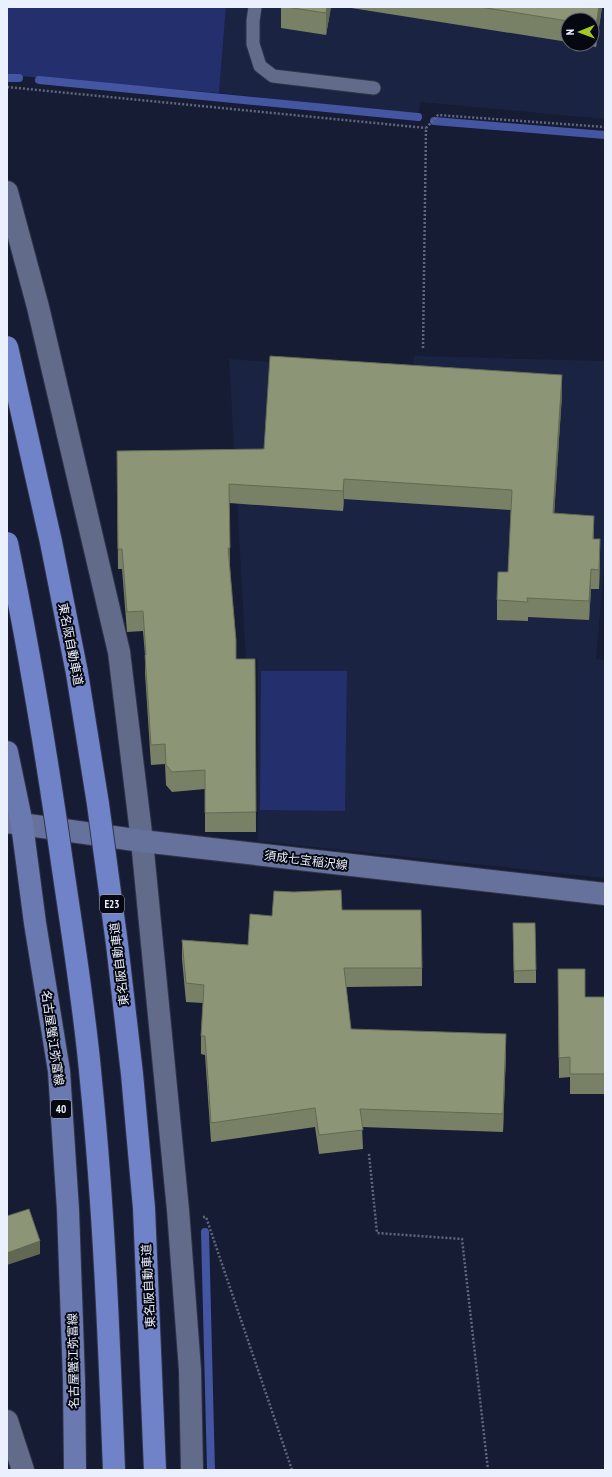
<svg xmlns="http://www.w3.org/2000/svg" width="612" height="1477" viewBox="0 0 612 1477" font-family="'PT Sans Narrow','Noto Sans JP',sans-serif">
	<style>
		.built { fill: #1b2342; fill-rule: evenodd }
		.green { fill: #242f6d }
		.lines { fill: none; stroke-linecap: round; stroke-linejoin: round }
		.stream { stroke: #4455a1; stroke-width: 8 }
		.service-casing { stroke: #313448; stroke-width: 15 }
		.minor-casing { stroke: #313448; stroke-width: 24 }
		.tertiary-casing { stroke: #313448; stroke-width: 24 }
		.secondary-casing { stroke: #313448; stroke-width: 24 }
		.primary-casing { stroke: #313448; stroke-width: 24 }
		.path { stroke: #61687c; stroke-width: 2.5; stroke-dasharray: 2 2; stroke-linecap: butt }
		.service { stroke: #626b89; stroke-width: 13 }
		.minor { stroke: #626b89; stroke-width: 22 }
		.tertiary { stroke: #626b89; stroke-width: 22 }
		.secondary { stroke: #66729c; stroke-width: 22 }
		.primary { stroke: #6a79af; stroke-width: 22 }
		.motorway-bridge-casing { stroke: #313448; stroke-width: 24; stroke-linecap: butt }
		.motorway-bridge { stroke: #7083c8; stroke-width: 22 }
		.wall { fill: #788165 }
		.shaded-wall { fill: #626953 }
		.building { fill: #8c9676; stroke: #626953 }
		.labels { text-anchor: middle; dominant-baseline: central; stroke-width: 4; stroke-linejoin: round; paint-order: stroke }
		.shield { fill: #050711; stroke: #a6aab7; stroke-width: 1 }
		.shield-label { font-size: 11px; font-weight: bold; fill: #ebf0fe }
		.street-label { font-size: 12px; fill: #ebf0fe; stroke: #050711 }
	</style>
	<rect width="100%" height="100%" fill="#151c34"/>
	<g class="built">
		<path d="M226,7H605V119L421,102L418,114L219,93ZM568,20H592V44H568Z"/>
		<path d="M414,356L605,361V556L596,659L605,660V878L258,841V659H246L229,359L413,372Z"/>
	</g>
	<g class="green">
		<path d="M7,7H226L219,93L7,75Z"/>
		<path d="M261,671H347L345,811L260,810Z"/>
	</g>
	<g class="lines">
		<g class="stream">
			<path d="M7,78H19"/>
			<path d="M39,80L418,117"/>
			<path d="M434,121L605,135"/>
			<path d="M205,1232L211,1470"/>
		</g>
		<g class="service-casing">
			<path id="service" d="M255,7L253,21V44L260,66L273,76L374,88"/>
		</g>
		<g class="minor-casing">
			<g id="minor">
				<path d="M142,841L178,1210L190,1370L192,1470"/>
				<path d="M7,1421L23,1470"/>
			</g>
		</g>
		<g class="tertiary-casing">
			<path id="tertiary" d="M7,192L38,307L119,652L142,841"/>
		</g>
		<g class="secondary-casing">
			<path id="secondary" d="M7,822L142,841L605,894"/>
		</g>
		<g class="primary-casing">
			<path id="primary" d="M7,752L22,824L35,923L59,1071L68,1210L74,1380L75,1470"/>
		</g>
		<g class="path">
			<path d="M7,87L426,128"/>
			<path d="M423,348L426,128L438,115L605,127"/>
			<path d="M369,1154L377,1233L462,1239L488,1470"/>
			<path d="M203,1217H206L292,1470"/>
		</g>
		<use href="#service" class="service"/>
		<use href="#minor" class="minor"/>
		<use href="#tertiary" class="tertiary"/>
		<use href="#secondary" class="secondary"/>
		<use href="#primary" class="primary"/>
		<g class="motorway-bridge-casing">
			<g id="motorway-bridge">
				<path d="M7,347L51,542L77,673L98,804L117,944L132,1074L144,1208L155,1470"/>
				<path d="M7,543C30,653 48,764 64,876C74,944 85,1012 91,1081C104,1210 109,1340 114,1470"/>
			</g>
		</g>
		<use href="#motorway-bridge" class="motorway-bridge"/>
	</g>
	<g class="wall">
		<path d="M281,7H331L326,35L281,28Z"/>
		<path d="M345,7H602L596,47L579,44H592V20H568V42Z"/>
		<path d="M562,394L554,513L594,539L600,559L599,589H591L589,620L528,617V621L497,620V600L508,572L511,510L344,499L343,511L229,503L230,567L236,659H255L256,832H205V789L172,792L166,785L165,764L151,765L145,674V655L143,631L127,632L122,569H118L117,471L264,449Z"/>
		<path d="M342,910L422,968V986L346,987L351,1029L506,1052L503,1132L362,1127L363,1149L319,1154L315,1127L211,1142L205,1055L201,1054V1036L203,1003L186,1002L182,959V940L248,945L272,916Z"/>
		<path d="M513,923L536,970V983H514Z"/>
		<path d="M558,969L585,997H605V1094H570V1077L559,1078Z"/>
	</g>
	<g class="shaded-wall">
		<path d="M327,7H331L326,35V13Z"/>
		<path d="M599,7H602L596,47V25Z"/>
		<path d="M562,375V394L553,533V513Z"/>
		<path d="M344,479V499L343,511V491Z"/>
		<path d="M594,516V535L593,558V539Z"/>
		<path d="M600,539V559L599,589V570Z"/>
		<path d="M591,569V589L589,620V601Z"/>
		<path d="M506,1034V1052L503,1132V1114Z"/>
		<path d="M40,1241V1254L7,1265V1253Z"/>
	</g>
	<g class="building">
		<path d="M286,7H327L326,13Z"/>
		<path d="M480,7H599L596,25H592V20H568V21Z"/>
		<path d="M270,356L562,375L553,513L594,516L593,539H600L599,570L591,569L589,601L527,598L528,602L497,600L498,572H508L512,490L344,479L343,491L229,484L230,548H228L236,640V659H255L256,812L205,813V770L172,772L166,765L165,744L151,745L145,655H146L143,611L127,612L122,549H118L117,451L264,449Z"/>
		<path d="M341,890L342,910H421L422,968H344L351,1029L506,1034L503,1114L360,1109L363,1130L319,1135L315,1108L211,1123L205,1036H201L204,985L186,983L182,940L248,945L250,914L272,916L274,891L294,892Z"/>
		<path d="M513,923H535L536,970L514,971Z"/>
		<path d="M558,969H585V997H605V1074H570V1057L559,1058Z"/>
		<path d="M29,1209L40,1241L7,1253V1216Z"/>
	</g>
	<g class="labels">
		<g class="shield">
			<rect x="100" y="895" width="24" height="18" rx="3"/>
			<rect x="51" y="1100" width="20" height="18" rx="3"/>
		</g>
		<g class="shield-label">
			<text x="112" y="904">E23</text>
			<text x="61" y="1109">40</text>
		</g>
		<g class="street-label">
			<text transform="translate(71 644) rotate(79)">東名阪自動車道</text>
			<text transform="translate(306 860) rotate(7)">須成七宝稲沢線</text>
			<text transform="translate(119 964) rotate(-97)">東名阪自動車道</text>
			<text transform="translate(53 1038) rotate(82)">名古屋蟹江弥富線</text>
			<text transform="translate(148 1286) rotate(-93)">東名阪自動車道</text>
			<text transform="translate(73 1361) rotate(-91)">名古屋蟹江弥富線</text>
		</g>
	</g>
	<rect width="612" height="1477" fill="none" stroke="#ebf0fe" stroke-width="16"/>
	<g transform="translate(580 32) rotate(269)"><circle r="19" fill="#050711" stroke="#616470"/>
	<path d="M0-3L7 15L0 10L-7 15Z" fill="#a4c824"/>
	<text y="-6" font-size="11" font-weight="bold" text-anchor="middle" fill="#ebf0fe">N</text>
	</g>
</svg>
